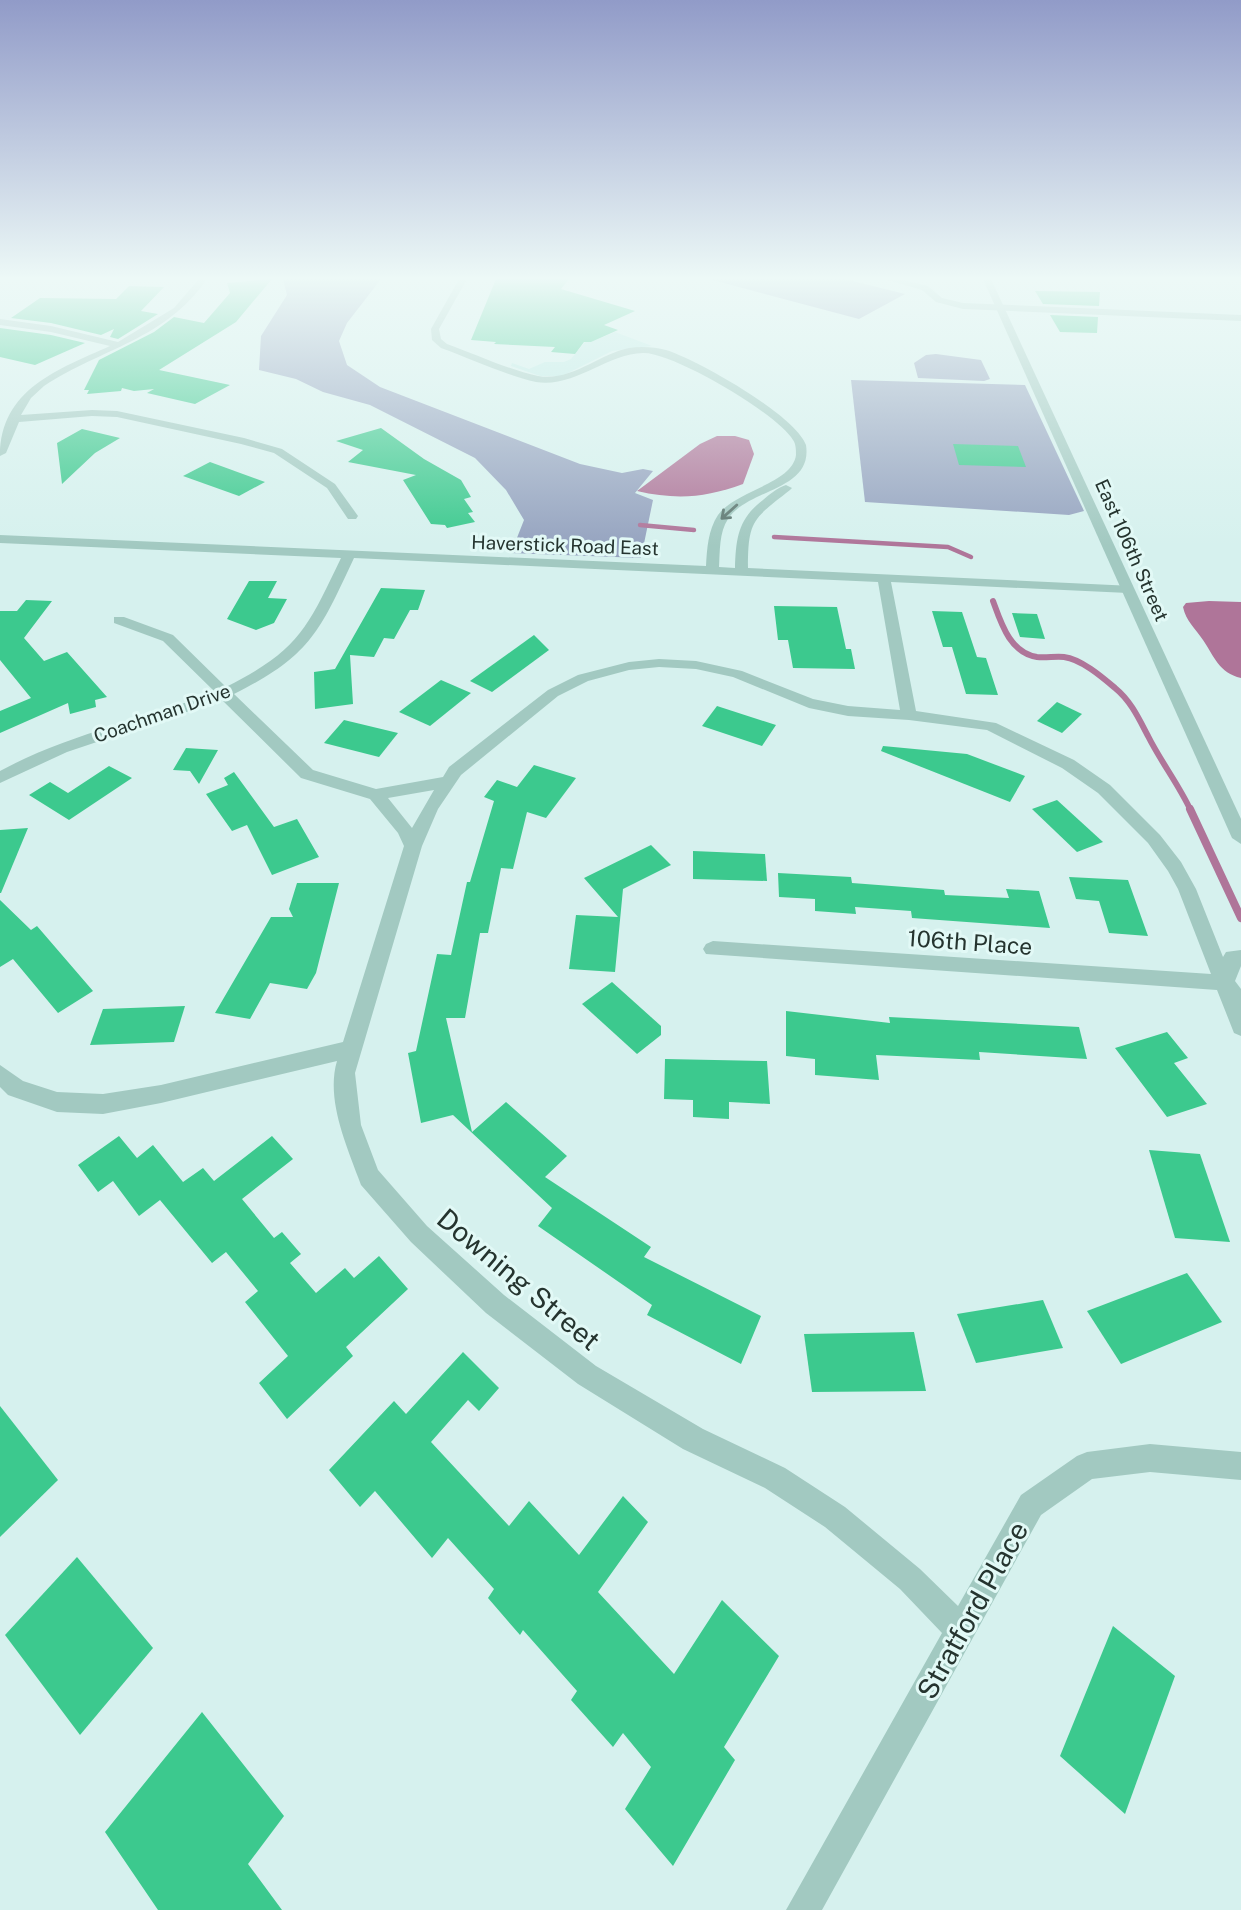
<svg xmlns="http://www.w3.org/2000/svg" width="1241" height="1910" viewBox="0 0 1241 1910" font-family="'Public Sans',sans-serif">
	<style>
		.green { fill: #96a4c0 }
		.plaza { fill: #bdeae5 }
		.water { fill: #af7599 }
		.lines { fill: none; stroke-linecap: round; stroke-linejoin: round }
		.stream-far2 { stroke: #af7599; stroke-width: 4.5 }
		.stream-far1 { stroke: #af7599; stroke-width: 6 }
		.stream { stroke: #af7599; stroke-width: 8 }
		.building { fill: #3cc98e }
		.minor { fill: #a2c9c1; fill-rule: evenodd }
		.tertiary { fill: #a2c9c1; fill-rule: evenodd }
		.oneway { stroke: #5d7771 }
		.labels { text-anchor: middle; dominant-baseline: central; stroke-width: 6; stroke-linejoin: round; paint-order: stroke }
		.far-street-label { font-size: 19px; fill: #25342f; stroke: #e2f9f6 }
		.street-label { font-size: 23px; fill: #25342f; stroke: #e2f9f6 }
		.near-street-label { font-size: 28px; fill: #25342f; stroke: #e2f9f6 }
	</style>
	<rect width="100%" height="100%" fill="#d6f1ee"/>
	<g class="green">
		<path d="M283,279H381L347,323L339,341L347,365L380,387L580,464L622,473L643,469L653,471L635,493L653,500L641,558L511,553L524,520L506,490L475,458L370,405L323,392L296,379L259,370L261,336L287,295Z"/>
		<path d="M709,279H845L905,294L859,319Z"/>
		<path d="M936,354L981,360L990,379L984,381L918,378L914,363L926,355Z"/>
		<path d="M851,380L1025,385L1084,511L1069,515L865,502Z"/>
	</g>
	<path class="plaza" d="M615,332L652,346L612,351L562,376H540L511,366L512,363L529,369L545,362H564L571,359L585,342H591Z"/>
	<g class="water">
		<path d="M717,436H735L749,440L754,454L743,484C705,498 676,500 637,491L700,444Z"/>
		<path d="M1209,601L1241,602V678C1219,673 1214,656 1203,640C1195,628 1186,621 1183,607L1186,603Z"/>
	</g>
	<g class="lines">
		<g class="stream-far2">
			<path d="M640,525L694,530"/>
			<path d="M774,537L948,547L971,557"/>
		</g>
		<path class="stream-far1" d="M993,601C1001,623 1010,653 1037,657C1046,658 1056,656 1064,657C1081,659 1102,677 1115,688C1131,701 1139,719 1148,736C1161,762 1179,785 1191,811"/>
		<path class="stream" d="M1190,809L1241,918"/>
	</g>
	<g class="building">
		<path d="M272,279L236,322L159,370L230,385L195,404L147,393L154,389L134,391L122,388L121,391L87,394L89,390H84L99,360L154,332L174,317L204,323L230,293L227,283Z"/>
		<path d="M496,279H569L561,289L635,311L604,325L618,330L591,342H584L575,354L551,352L555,347L494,344L496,342L471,340Z"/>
		<path d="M129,286L164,287L141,311L158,314L118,339L110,337L114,329L101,335L51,323L11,318L40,298L116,299Z"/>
		<path d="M1035,291L1100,292L1099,306L1043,304Z"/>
		<path d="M1050,315L1098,317L1097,333L1060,332Z"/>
		<path d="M0,328L51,335L85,343L35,365L0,357Z"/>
		<path d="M381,428L424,459L461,480L471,497L464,499L473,512L468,513L475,522L447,528L445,525L431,524L403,480L416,475L348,462L363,450L336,441Z"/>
		<path d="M82,429L120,438L95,453L62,484L57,443Z"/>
		<path d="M953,444L1018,446L1026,467L959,465Z"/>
		<path d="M210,462L265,482L239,496L183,476Z"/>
		<path d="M249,581H277L268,598L287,599L274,623L256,630L227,619Z"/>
		<path d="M381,588L425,590L418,610H410L394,639L384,638L374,657L350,655L353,704L315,709L314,672L335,669Z"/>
		<path d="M26,600L52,601L24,638L44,661L67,652L107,697L95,700L96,707L70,714L68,703L0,733V711L31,698L0,660V611H17Z"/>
		<path d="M774,606L837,607L846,649H851L855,669L793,668L788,640H778Z"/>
		<path d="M932,611L962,612L977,657L986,658L998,695L966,694L952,647H943Z"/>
		<path d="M1012,613L1037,614L1045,639L1020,637Z"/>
		<path d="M534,635L549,650L492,692L470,681Z"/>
		<path d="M441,680L471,693L430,726L399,712Z"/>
		<path d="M1057,702L1082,714L1062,733L1037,721Z"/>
		<path d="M717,706L776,725L762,746L702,726Z"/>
		<path d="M344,720L398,733L379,757L324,743Z"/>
		<path d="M883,746L967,754L1025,776L1010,802L881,751Z"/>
		<path d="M186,748L218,750L199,784L190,771L173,770Z"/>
		<path d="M534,765L576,778L546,818L527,812L513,869L501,868L488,933H480L465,1018H446L472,1132L506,1102L567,1156L545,1177L651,1247L644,1257L761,1316L741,1364L647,1315L652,1305L538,1226L552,1208L453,1115L421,1123L408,1053L416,1051L437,954L451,955L467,882H470L494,801L484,797L497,780L517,787Z"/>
		<path d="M109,766L132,778L69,820L29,795L50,782L68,793Z"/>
		<path d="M234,772L274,827L297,819L319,857L272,875L247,825L232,831L206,794L228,785L224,778Z"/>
		<path d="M1057,800L1103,842L1077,852L1032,809Z"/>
		<path d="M28,828L1,893H0V830Z"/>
		<path d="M651,845L671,865L623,889L615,972L569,969L576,915L618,917L584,878Z"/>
		<path d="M693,851L765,854L767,881L693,879Z"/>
		<path d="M778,873L851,877L852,883L944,890L945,895L1009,898L1006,889L1039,891L1050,928L912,918L911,911L855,907L856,914L815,911V899L779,897Z"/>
		<path d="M1069,877L1128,880L1148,936L1109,933L1099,901L1076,899Z"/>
		<path d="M297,883H339L316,973L307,989L270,983L250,1019L215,1013L271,917H293L289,909Z"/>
		<path d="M0,900L31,930L37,926L93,991L58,1013L13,959L0,967Z"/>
		<path d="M612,982L661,1026V1035L637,1054L582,1004Z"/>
		<path d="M185,1006L174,1042L90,1045L103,1009Z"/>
		<path d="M786,1011L890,1023L889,1017L1079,1027L1087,1059L979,1052L980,1060L876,1055L879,1080L815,1075V1059L786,1056Z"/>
		<path d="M1167,1032L1188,1058L1174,1063L1207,1104L1167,1117L1115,1048Z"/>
		<path d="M665,1059L767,1061L770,1104L729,1102V1119L693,1117V1100L664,1099Z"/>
		<path d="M119,1136L137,1158L153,1145L183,1182L203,1168L214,1181L272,1136L293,1159L242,1199L274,1238L282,1232L301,1254L290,1263L316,1293L345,1268L354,1278L379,1256L408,1289L346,1347L353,1356L287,1419L259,1383L288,1356L245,1302L258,1291L226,1252L212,1263L160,1200L139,1216L113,1181L98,1192L78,1165Z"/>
		<path d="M1149,1150L1200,1154L1230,1242L1175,1238Z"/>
		<path d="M1187,1273L1222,1322L1121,1364L1087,1311Z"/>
		<path d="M1043,1300L1063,1348L976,1363L957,1314Z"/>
		<path d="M914,1332L926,1391L812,1392L804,1334Z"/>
		<path d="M463,1352L499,1388L479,1411L468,1400L431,1442L509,1526L529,1501L579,1555L623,1496L648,1522L598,1592L674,1674L722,1600L779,1656L724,1747L735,1760L673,1866L625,1809L651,1767L623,1733L613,1747L571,1700L577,1691L523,1630L520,1635L488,1598L494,1589L448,1538L432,1558L375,1491L360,1507L329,1470L394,1401L406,1414Z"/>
		<path d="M0,1406L58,1480L0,1537Z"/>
		<path d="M77,1557L153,1648L80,1735L5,1635Z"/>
		<path d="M1113,1626L1175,1676L1125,1814L1060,1756Z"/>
		<path d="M202,1712L284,1816L248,1864L282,1910H158L105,1832Z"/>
	</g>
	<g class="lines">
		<g class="minor">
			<path d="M199,279H207C165,340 102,348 44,386L31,398L21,415L92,410L117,411L244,438L282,449L335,484L358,516L356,519H348L327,488L274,453L241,444L117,417L92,416L19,422L6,453L0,456C0,389 59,369 110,346L51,332L0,325V319L51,326L118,342L174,308Z"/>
			<path d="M459,279H467L439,329L441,339L447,344C475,354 509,370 538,376C571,382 599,354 629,348C641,346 655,347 666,350C698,360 795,415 806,445C813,491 748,488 728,519C719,532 720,552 719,567L735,568C736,538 738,519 763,500C770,494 777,488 786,485L792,488L790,490C753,519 748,520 748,568L1133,586V592L1128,593L891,582L916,711L996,723L1074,760L1110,785L1160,835L1181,862L1196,889L1223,957L1226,952L1241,950V966L1235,981L1241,989V1036L1234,1033L1217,990L706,954L703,949L706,944L713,941L1211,974L1178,889L1168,871L1148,843L1098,793L1062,768L987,730L909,720L848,716L809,708L733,677L696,669L659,667L629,670L588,681L558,696L461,775L438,809L422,846L355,1073L361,1125L378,1170L427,1226L504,1295L596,1366L703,1429L785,1468L845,1507L920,1569L958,1606L1021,1495L1077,1456L1087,1452L1150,1444L1241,1452V1480L1150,1472L1092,1479L1041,1515L822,1910H786L942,1633L900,1589L825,1527L765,1488L683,1449L578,1384L486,1313L411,1242L361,1185L358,1177C345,1142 326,1098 337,1061L161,1103L103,1114L57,1112L8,1095L0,1087V1065L23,1081L57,1092L103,1094L161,1085L343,1042L404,846L398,833L370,799L301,778L222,700L67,752L0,783V771C68,734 143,720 215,692L163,641L114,623V617H124L173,635L226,687C299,650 307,629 341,558L0,543V535L706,566C707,549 708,530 718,515C736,490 792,484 796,455C796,450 796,444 793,440C778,414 673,352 643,353C606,354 575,388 536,382C508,376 469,358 441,348L432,340L431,329ZM354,558L878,582L900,710L848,706L813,699L742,671L696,661L659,659L629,662L578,675L548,690L449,767L443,777L376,789L313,770L234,694C310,656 319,633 354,558ZM434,790L412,828L388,798Z"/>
			<path d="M884,279H898L928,286L942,298L963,303L1241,315V321L963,309L936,302L922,290Z"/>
		</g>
		<path class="tertiary" d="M983,279H991L1241,819V844L1232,838Z"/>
	</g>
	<defs><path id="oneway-shaft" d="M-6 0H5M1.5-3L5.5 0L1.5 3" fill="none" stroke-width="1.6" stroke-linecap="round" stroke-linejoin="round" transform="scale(1.75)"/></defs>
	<use class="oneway" href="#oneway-shaft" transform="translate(729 512) rotate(138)"/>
	<linearGradient id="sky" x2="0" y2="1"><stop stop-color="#919bc8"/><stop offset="0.51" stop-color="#edf9f7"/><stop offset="1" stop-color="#edf9f7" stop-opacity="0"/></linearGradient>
	<rect width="1241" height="546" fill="url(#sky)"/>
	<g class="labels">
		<g class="far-street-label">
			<text transform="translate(565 545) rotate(2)">Haverstick Road East</text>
			<text transform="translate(1132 550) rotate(66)">East 106th Street</text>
			<text transform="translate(162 713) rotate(-19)">Coachman Drive</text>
		</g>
		<g class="street-label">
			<text transform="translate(970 942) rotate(4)">106th Place</text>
		</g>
		<g class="near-street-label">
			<text transform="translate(519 1279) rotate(40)">Downing Street</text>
			<text transform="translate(972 1610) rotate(-61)">Stratford Place</text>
		</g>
	</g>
</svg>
